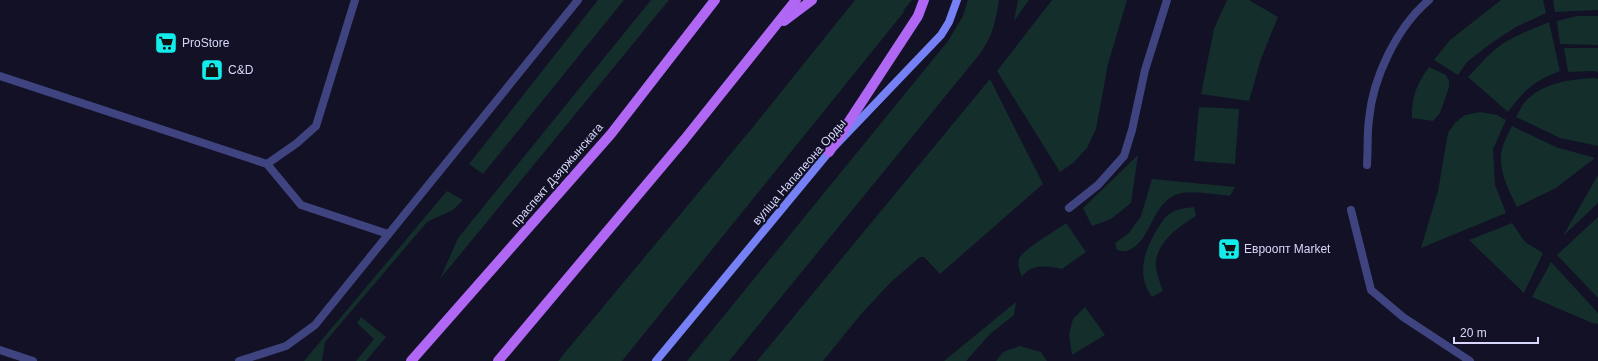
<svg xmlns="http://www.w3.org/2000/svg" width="1598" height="361" viewBox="0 0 1598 361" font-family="Helvetica,sans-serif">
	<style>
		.green { fill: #142e2b }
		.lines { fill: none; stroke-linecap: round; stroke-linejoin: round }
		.lane { stroke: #3f4480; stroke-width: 8 }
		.secondary { stroke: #7681f5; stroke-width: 8 }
		.primary { stroke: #af67f4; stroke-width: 10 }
		.labels { text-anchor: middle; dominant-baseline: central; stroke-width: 4; stroke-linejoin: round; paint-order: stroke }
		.poi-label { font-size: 12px; fill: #d8d8fc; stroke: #121125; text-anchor: start }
		.street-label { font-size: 12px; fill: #d8d8fc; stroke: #121125 }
	</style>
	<rect width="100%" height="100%" fill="#121125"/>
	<g class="green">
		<path d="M598,0H624L483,174L469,164Z"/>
		<path d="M651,0H669L440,279L458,238Z"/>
		<path d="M855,0H912L903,11L904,12L622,361H558L753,127Z"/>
		<path d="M968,0H999C995,24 993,35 979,55L729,361H687L948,41L963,16Z"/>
		<path d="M1018,0H1029L1014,21Z"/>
		<path d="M1052,0H1127L1108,64L1096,129L1087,148L1073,163L1060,172L997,71Z"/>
		<path d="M1227,0H1249L1278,17L1261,59L1249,101L1201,94L1214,29Z"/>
		<path d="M1501,0H1543L1546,13L1516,27L1490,44L1467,62L1458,75L1434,60L1450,40Z"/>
		<path d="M1553,0H1598V10L1555,12Z"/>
		<path d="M1577,16H1598V45L1560,44L1557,21Z"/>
		<path d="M1549,22L1560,71C1534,81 1524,90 1508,112L1468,77C1479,66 1488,54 1501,45C1516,35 1532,29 1549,22Z"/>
		<path d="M1564,48H1598V72L1593,71L1568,72Z"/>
		<path d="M1429,67L1446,75L1449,81V87L1440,113L1433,121L1412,118C1411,98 1417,83 1429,67Z"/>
		<path d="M1595,78L1598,79V146L1560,138L1516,117C1519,112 1521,107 1524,103C1541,83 1571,79 1595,78Z"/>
		<path d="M990,79L1043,184L940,274L924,257H920L891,282L862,313L823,361H757Z"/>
		<path d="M1199,107L1239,109L1235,164L1194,161Z"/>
		<path d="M1480,112L1497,115L1506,120L1493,149L1495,185L1506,213L1421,248L1438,191L1448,133L1455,123L1465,115Z"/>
		<path d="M1512,126L1556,147L1595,158L1556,188L1517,207C1508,189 1496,167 1503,146C1505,139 1509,132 1512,126Z"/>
		<path d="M1138,155L1131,203L1111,219L1092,226L1083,208Z"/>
		<path d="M1598,175V203L1563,236Z"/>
		<path d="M1152,179L1235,187L1230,196C1215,195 1190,189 1175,195C1151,206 1151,241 1129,250C1126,252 1121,251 1117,250L1115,243L1129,233L1141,216Z"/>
		<path d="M447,191L463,200L453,210L427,222L325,342L322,361H304Z"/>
		<path d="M1194,207L1196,216C1180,226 1159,240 1156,261C1155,271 1160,282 1163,291L1152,297C1137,276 1143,254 1155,233C1159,227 1162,220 1168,215C1175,209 1185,208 1194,207Z"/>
		<path d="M1598,217V298L1557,255Z"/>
		<path d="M1066,223L1086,252L1062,269C1048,266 1031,263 1022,277C1020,271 1017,266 1019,259C1023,249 1056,231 1066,223Z"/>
		<path d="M1512,223L1525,242L1543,253L1524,293L1469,240Z"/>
		<path d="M1551,262L1598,313V324L1592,323L1532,297Z"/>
		<path d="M1016,302L1014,315L990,334L966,361H944Z"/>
		<path d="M1085,307L1105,335L1072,355L1069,334L1073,319Z"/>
		<path d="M361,317L386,337L366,361H356L374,339L357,323Z"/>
		<path d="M1020,346L1041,352L1047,361H996L1003,352Z"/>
	</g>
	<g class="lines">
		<g class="lane">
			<path d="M0,76L267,164L301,205L388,234"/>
			<path d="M267,164L297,143L316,126L355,0"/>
			<path d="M1367,165C1368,150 1367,134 1369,119C1373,77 1397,27 1429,0"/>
			<path d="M1069,208L1098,185L1124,156L1132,130L1145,70L1167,0"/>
			<path d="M1351,210L1371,290L1403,317L1470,361"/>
			<path d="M0,350L33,361"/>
			<path d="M239,361L286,346L315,325L578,0"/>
		</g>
		<path class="secondary" d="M656,361L829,152L941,35L949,22L957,0"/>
		<g class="primary">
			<path d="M784,21L812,0"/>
			<path d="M829,152L918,16L924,0"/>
			<path d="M411,361L611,134L715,0"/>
			<path d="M498,361L684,140L796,0"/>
		</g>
	</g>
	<defs>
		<g id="supermarket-square" transform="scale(1.15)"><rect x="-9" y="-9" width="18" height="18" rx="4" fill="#12edeb" stroke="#121125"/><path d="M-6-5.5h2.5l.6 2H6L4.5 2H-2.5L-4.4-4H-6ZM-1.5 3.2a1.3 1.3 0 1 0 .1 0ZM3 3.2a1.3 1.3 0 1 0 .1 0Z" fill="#111"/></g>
		<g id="shop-square" transform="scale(1.15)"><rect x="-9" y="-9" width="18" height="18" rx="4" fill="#12edeb" stroke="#121125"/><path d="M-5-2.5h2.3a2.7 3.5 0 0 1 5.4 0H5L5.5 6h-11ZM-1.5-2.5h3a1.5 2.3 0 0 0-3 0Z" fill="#111"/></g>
	</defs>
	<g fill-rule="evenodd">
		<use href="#supermarket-square" x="166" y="43"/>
		<use href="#shop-square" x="212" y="70"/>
		<use href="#supermarket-square" x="1229" y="249"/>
	</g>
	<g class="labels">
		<g class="poi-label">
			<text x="182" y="43">ProStore</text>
			<text x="228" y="70">C&amp;D</text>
			<text x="1244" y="249">Евроопт Market</text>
		</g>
		<g class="street-label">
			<text transform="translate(799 172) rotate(-49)">вуліца Напалеона Орды</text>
			<text transform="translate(557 175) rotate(-49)">праспект Дзяржынскага</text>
		</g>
	</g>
	<path d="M1454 337v6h84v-6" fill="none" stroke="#d8d8fc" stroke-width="2"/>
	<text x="1460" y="337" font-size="12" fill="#d8d8fc" stroke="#121125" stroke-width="3" paint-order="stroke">20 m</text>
</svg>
